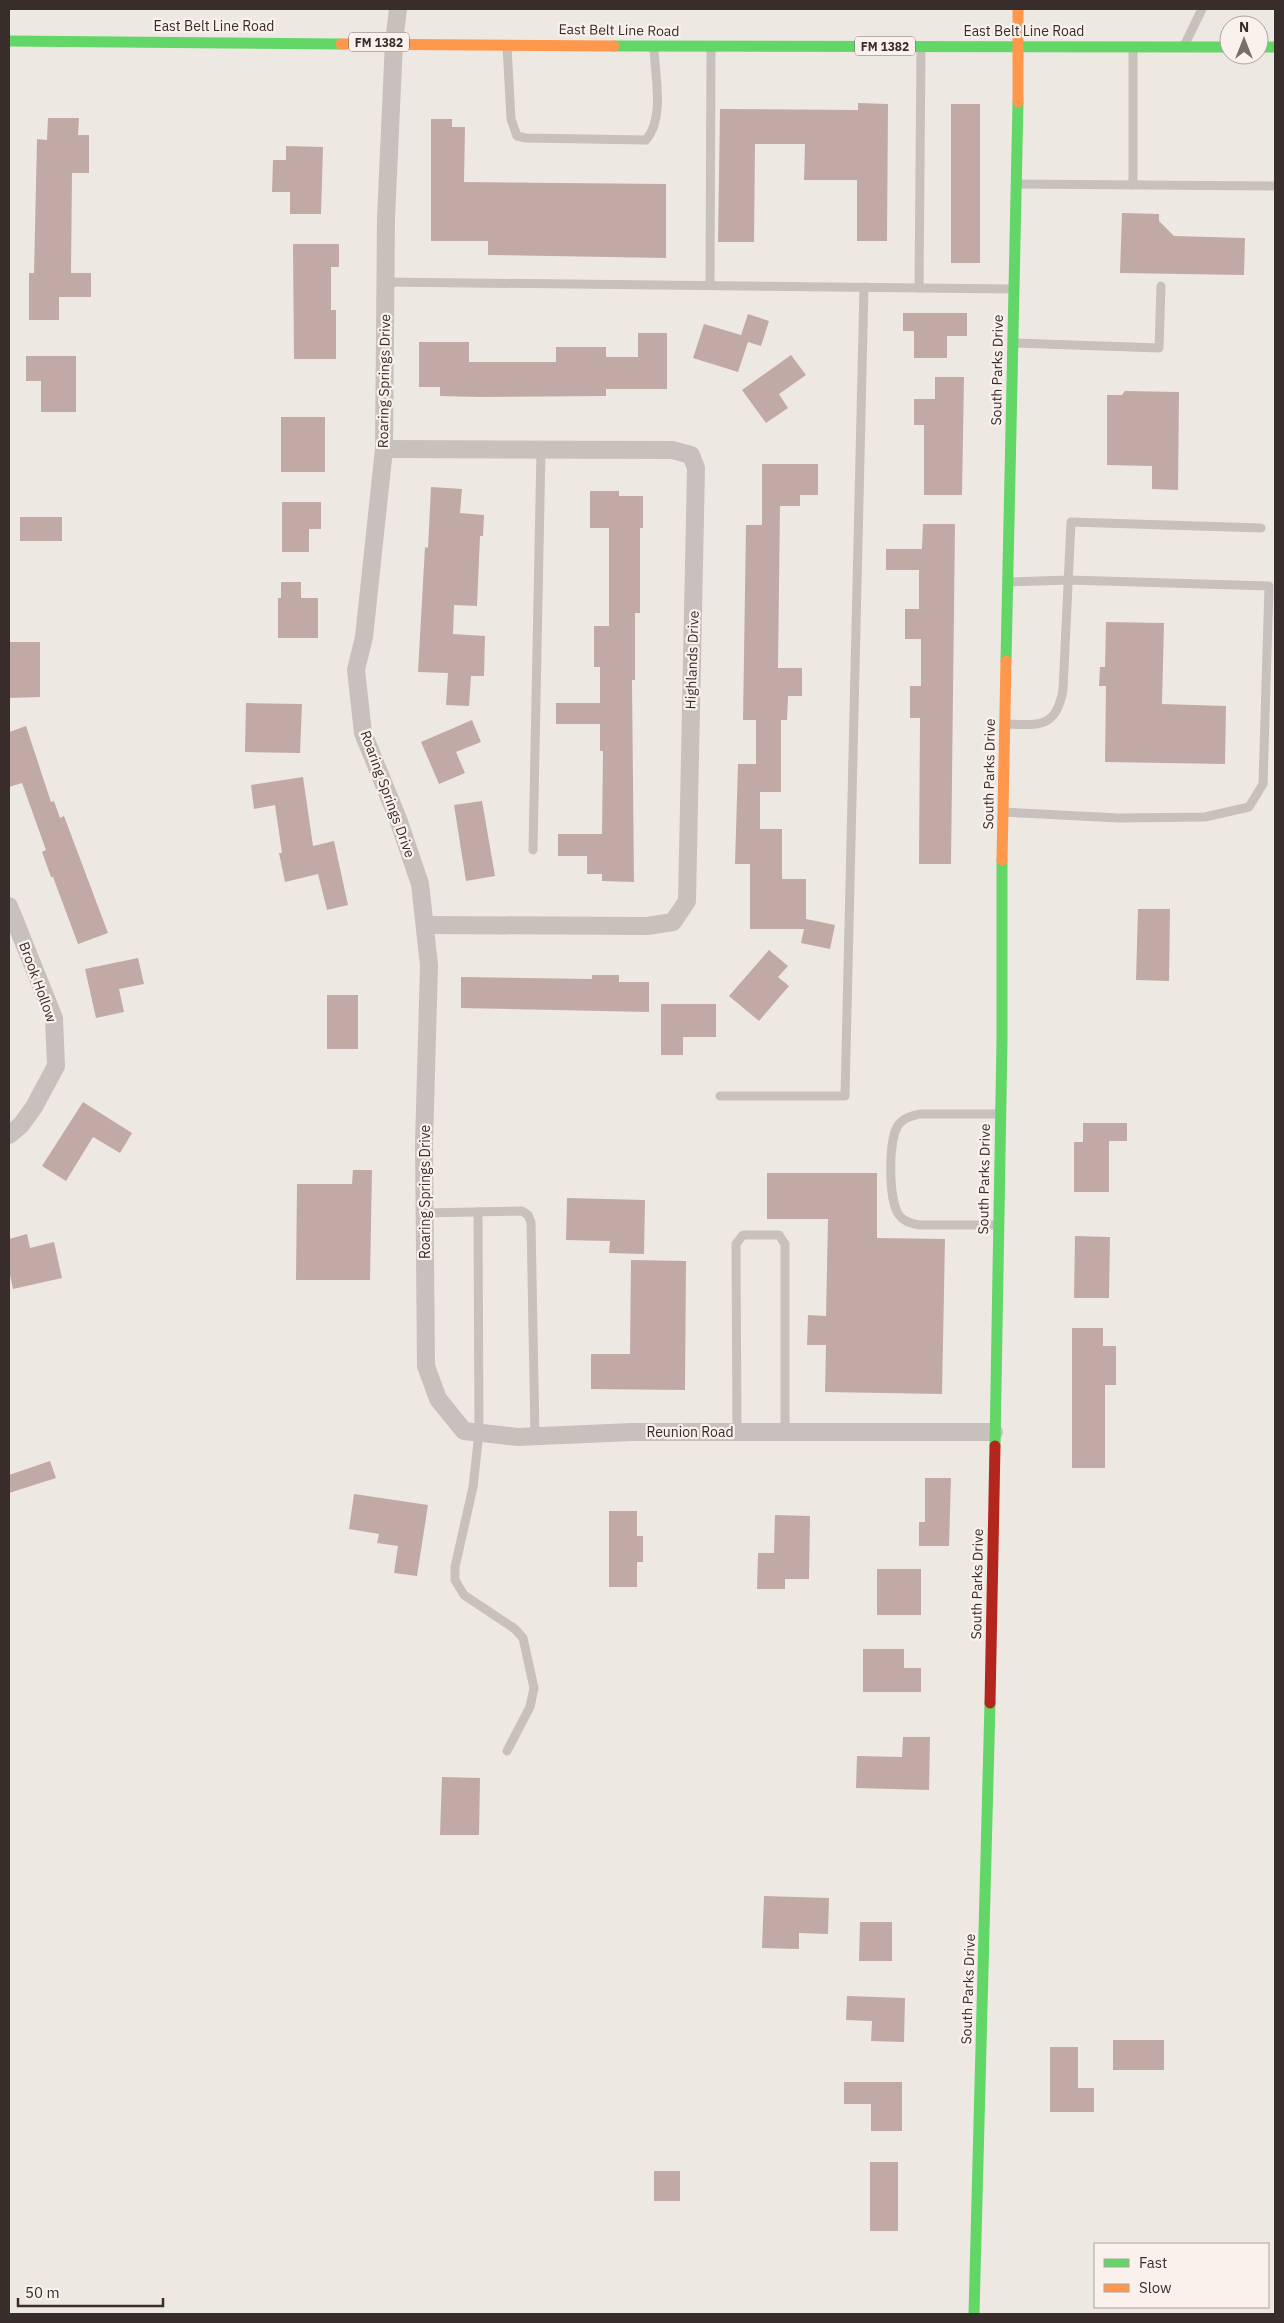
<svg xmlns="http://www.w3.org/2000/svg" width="1284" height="2323" viewBox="0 0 1284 2323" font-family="'IBM Plex Sans',sans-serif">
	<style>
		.building { fill: #c1aaa5 }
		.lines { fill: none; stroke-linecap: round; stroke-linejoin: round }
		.lane { stroke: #c7c0bc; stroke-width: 9 }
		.street { stroke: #c7c0bc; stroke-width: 18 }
		.fast { stroke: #63d668; stroke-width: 11 }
		.slow { stroke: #ff974d; stroke-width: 11 }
		.jam { stroke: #b3261e; stroke-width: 11 }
		.labels { text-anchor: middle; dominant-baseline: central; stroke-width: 4.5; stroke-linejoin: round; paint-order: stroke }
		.shield { fill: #faf1ec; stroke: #726864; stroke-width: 1 }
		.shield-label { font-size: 12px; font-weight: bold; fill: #382d2a }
		.street-label { font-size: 14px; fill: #382d2a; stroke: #faf1ec }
	</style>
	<rect width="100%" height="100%" fill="#eee8e3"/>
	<g class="building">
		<path d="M858,103L888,104L887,241H857V180H804L805,144H755L754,242H718L720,109L858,110Z"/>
		<rect x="951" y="104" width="29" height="159"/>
		<path d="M48,118H79L78,135H89V173H72L71,273H91V297H59V320H29V273H34L37,139L47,140Z"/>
		<path d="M431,119H452V127H465L464,182L666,184V258L488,255V241H431Z"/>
		<path d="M286,146L323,147L321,214H290V192H272L273,160H286Z"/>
		<path d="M1122,213L1159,214V221L1174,236L1245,238L1244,275L1120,273Z"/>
		<path d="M293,244H339V267H331V310H336V359H294Z"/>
		<path d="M903,313H967V336H947V358H914V331H903Z"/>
		<path d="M748,314L769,321L761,346L748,342L738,372L693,358L704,324L741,335Z"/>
		<path d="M638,333H667V389H606V396L481,397L440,396V387H419V342H469V362H556V347H606V357H638Z"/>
		<path d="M791,355L806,375L779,394L788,408L766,423L742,390Z"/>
		<path d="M26,356H76V412H41V381H26Z"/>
		<path d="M935,377H964L962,495H924V425H914V399H935Z"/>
		<path d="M1125,391L1179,392L1178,490L1152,489V466L1107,465V395H1122Z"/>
		<rect x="281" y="417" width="44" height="55"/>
		<path d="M762,464H818V495H800V506H780L778,668H802V696H788L787,720H781V792H760V829H782V879H806V921V919L835,925L830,949L801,943L804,929H750V864H735L738,764H756V720H743L746,525H762Z"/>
		<path d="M431,487L462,489L460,513L484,515L483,536H480L477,606L454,605L453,634L485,636L484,676H471L469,706L446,705L448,673L418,672L425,547L428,548Z"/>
		<path d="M590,491H619V496H643V528H640V613H635V680H632L634,882L602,881V874H587V856H558V834H602L603,751H600V724H556V703H600V667H594V626H609V528H590Z"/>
		<path d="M282,502H321V529H309V552H282Z"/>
		<rect x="20" y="517" width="42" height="24"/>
		<path d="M923,524H955L951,864H919L920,718H910V686H921V639H905V609H919V570H886V549H922Z"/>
		<path d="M281,582H301V598H318V638H278V598H281Z"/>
		<path d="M1106,622L1164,623L1162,704L1226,706L1225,764L1105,762L1106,686H1099L1100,667H1105Z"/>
		<path d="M9,642H40V697L9,698Z"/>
		<path d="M246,703L302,704L300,753L245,752Z"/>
		<path d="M472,720L481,742L456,752L465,773L439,784L421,742Z"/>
		<path d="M26,726L51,802L54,801L60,818L64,816L108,933L78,944L53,877H51L42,852L46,850L22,783L9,787V732Z"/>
		<path d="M303,777L313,846L334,841L348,905L327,910L318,874L285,882L279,853H282L275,805L254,809L251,785Z"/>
		<path d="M482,801L495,876L466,881L454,805Z"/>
		<path d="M1138,909H1170L1169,981L1136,980Z"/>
		<path d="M769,950L788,966L778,977L789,986L759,1021L729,996Z"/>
		<path d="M138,958L144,984L119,989L124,1012L96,1018L85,969Z"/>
		<path d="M592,975H619V982H649V1012L461,1008V977L592,979Z"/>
		<rect x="327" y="995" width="31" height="54"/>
		<path d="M661,1004H716V1037H683V1055H661Z"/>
		<path d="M83,1102L132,1133L120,1153L93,1137L66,1181L42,1166Z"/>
		<path d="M1083,1123H1127V1141H1109V1192H1074V1142H1083Z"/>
		<path d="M353,1170H372L370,1280H296L297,1184H352Z"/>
		<path d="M767,1173H877V1238L945,1239L942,1394L825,1392L826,1345H807L808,1315L826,1316L828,1219H767Z"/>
		<path d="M567,1198L645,1200L644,1254L609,1253L610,1241L566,1240Z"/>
		<path d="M27,1234L30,1248L54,1242L62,1278L13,1289L9,1270V1239Z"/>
		<path d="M1075,1236L1110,1237L1109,1298H1074Z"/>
		<path d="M631,1260L686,1261L685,1390L591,1389V1354H630Z"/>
		<path d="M1072,1328H1103V1346H1116V1385H1105V1468H1072Z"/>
		<path d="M50,1461L56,1478L9,1493V1475Z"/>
		<path d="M925,1478H951L949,1546H919V1522H925Z"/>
		<path d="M354,1494L428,1505L417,1576L394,1573L398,1546L377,1543L379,1534L349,1529Z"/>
		<path d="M609,1511H637V1536H643V1562H637V1587H609Z"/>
		<path d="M775,1515L810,1516L809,1579H785V1589H757L758,1553H774Z"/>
		<rect x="877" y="1569" width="44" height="46"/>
		<path d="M863,1649H904V1668H921V1692H863Z"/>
		<path d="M903,1737H930L929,1790L856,1788L857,1756L902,1757Z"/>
		<path d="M442,1777L480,1778L479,1835H440Z"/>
		<path d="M764,1896L829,1898L828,1934L799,1933V1949L762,1948Z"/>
		<path d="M860,1922H892V1961H859Z"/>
		<path d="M847,1996L905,1998L904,2042L871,2041L872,2021L846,2020Z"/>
		<rect x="1113" y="2040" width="51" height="30"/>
		<path d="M1050,2047H1078V2088H1094V2112H1050Z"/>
		<path d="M844,2082H902V2131H871V2104H844Z"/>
		<rect x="870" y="2162" width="28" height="69"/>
		<rect x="654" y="2171" width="26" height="30"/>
	</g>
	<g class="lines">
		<g class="lane">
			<path d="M1185,44L1202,9"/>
			<path d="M507,46L511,119L517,136L526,138L646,140C665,118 655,76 654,49"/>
			<path d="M1133,48V185"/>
			<path d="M1017,184L1275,186"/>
			<path d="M385,282L1013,289"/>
			<path d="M710,285L711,48"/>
			<path d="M919,288L921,48"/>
			<path d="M1013,343L1159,348L1161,286"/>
			<path d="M1005,724C1039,725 1056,729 1063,690L1071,522L1261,528"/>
			<path d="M1003,812L1119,818L1205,817L1249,807L1263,784L1269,586L1069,580L1008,582"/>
			<path d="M533,850L541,450"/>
			<path d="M720,1096H845L864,287"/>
			<path d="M478,1212L479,1433L473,1487L455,1567V1580L464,1595L515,1629L523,1638L534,1688L530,1707L507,1751"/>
			<path d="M424,1213L522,1211L528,1215L531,1222L535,1436"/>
			<path d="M998,1225H919C911,1223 904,1222 899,1215C888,1200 888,1137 899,1124C905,1117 912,1116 920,1114H1000"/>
			<path d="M737,1432L736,1244L743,1235H779L785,1244V1432"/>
		</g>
		<g class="street">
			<path d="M398,9L394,42L386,218L384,449L364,637L356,670L363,733L398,819L420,884L429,965L424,1144L426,1366L438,1399L464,1431L518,1437L632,1432H994"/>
			<path d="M384,449L672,450L691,455L696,468L687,901L673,922L647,926L425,925"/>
			<path d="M9,906L54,1018L56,1066L34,1107L21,1125L9,1135"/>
		</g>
		<g class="fast">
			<path d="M9,41L341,44"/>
			<path d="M614,46L1229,47"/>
			<path d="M1259,47H1275"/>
			<path d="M1006,661L1018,102"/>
			<path d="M995,1446L1002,1040V860"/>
			<path d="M974,2314L990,1703"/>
		</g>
		<g class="slow">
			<path d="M341,44L614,46"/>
			<path d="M1018,102V9"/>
			<path d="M1002,860L1006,661"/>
		</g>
		<path class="jam" d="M990,1703L995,1446"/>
	</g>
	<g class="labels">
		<g class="shield">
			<rect x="349" y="32.5" width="60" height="19" rx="4"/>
			<rect x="855" y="36.5" width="60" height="19" rx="4"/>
		</g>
		<g class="shield-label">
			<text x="379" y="42">FM 1382</text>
			<text x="885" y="46">FM 1382</text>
		</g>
		<g class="street-label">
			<text x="214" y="26">East Belt Line Road</text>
			<text transform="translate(619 30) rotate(1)">East Belt Line Road</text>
			<text x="1024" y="31">East Belt Line Road</text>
			<text transform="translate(997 370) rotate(-89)">South Parks Drive</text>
			<text transform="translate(384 381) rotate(-89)">Roaring Springs Drive</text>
			<text transform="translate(692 660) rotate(-88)">Highlands Drive</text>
			<text transform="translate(989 774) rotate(-89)">South Parks Drive</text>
			<text transform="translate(388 794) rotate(70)">Roaring Springs Drive</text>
			<text transform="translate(38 982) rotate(70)">Brook Hollow</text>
			<text transform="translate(984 1179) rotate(-89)">South Parks Drive</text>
			<text transform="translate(425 1192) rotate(-90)">Roaring Springs Drive</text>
			<text x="690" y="1432">Reunion Road</text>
			<text transform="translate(977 1584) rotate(-89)">South Parks Drive</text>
			<text transform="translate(968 1989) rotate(-88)">South Parks Drive</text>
		</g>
	</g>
	<rect width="1284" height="2323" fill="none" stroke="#382d2a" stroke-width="20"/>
	<rect x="1094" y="2243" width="175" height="65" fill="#faf1ec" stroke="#aca39e"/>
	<rect x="1104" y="2259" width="25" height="8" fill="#63d668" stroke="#aca39e"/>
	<text x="1139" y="2268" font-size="15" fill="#382d2a">Fast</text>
	<rect x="1104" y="2284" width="25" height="8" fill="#ff974d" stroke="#aca39e"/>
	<text x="1139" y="2293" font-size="15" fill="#382d2a">Slow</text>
	<g transform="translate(1244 40)"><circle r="24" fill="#faf1ec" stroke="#aca39e"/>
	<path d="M0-4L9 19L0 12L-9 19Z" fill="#786e6b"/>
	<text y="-8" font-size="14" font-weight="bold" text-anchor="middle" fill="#382d2a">N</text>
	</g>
	<path d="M18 2298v8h145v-8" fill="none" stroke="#382d2a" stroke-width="2.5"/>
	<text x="25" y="2298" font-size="15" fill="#382d2a" stroke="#faf1ec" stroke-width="4" paint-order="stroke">50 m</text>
</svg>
